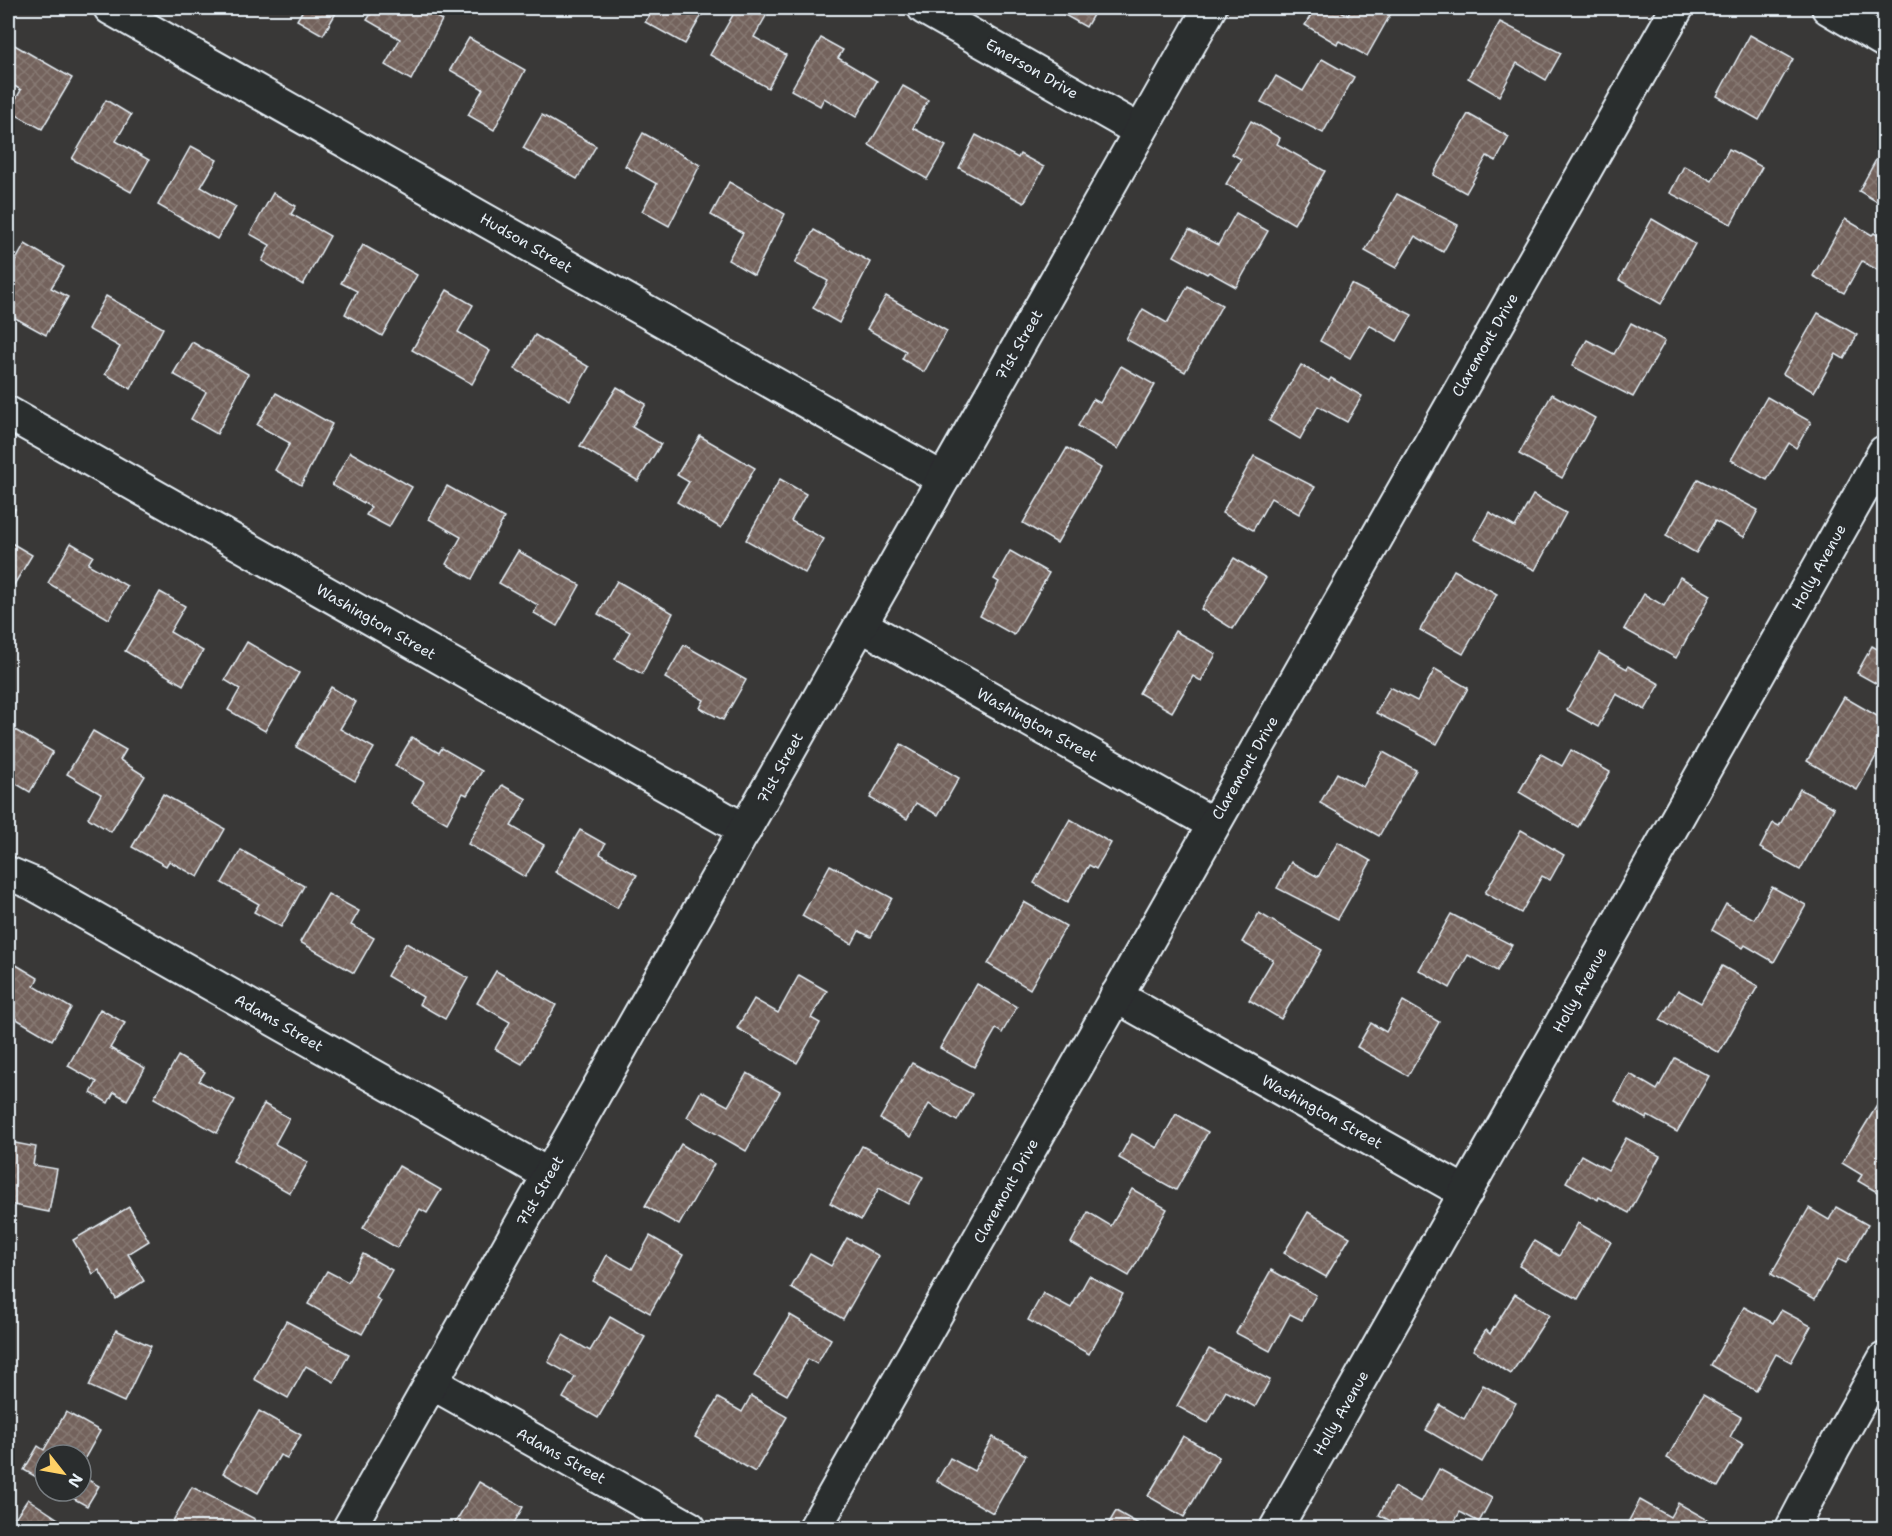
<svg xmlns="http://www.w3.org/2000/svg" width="1892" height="1536" viewBox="0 0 1892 1536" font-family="'Shantell Sans',sans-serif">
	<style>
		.building { fill: url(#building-cross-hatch); stroke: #e8f1f8; stroke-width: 1.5 }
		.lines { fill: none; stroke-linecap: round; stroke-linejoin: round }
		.minor-casing { stroke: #e8f1f8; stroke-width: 36 }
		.minor { stroke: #2a2d2e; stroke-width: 32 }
		.labels { text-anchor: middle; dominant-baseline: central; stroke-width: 6; stroke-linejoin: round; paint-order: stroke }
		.street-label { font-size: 15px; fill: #e8f1f8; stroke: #2a2d2e }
	</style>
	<defs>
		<pattern id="building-cross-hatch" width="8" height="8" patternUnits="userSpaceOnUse" patternTransform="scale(1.5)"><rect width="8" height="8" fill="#73625b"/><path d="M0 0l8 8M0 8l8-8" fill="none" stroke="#877973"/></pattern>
	</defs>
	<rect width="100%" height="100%" fill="#393837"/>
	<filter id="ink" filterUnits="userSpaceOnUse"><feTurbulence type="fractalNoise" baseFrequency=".0167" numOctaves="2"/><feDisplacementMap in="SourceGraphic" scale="12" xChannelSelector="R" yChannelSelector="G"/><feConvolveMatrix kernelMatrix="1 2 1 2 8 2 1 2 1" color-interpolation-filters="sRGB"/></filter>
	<g filter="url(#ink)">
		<g class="building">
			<path d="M304,8H339L323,35L297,20Z"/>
			<path d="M375,8H420L442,20L411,80L385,65L400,39L367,20Z"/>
			<path d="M654,8H706L685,44L645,22Z"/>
			<path d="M737,8L770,9L754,37L786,55L768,88L710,55Z"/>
			<path d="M1052,8H1097L1086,27Z"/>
			<path d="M1315,8H1335L1348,15L1352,8H1394L1367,56L1339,41L1337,44L1305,25Z"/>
			<path d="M1500,22L1561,53L1546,80L1517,63L1499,96L1468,78Z"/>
			<path d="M1750,35L1793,59L1759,120L1717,96Z"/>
			<path d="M469,38L525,70L494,130L468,115L483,89L450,70Z"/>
			<path d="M821,38L843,50L838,58L877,81L856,117L824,98L820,106L791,90Z"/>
			<path d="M11,43L72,78L42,129L9,111L21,90L8,82V48Z"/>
			<path d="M1322,59L1354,77L1323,133L1261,102L1276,76L1303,91Z"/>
			<path d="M903,86L928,100L913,128L946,146L927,179L869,145Z"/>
			<path d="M106,100L131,115L116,141L149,160L131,192L72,159Z"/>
			<path d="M1468,114L1509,137L1496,161L1487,156L1466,193L1433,175Z"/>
			<path d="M542,115L596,146L577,179L523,148Z"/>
			<path d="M1251,121L1280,138L1277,144L1325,171L1294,224L1226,184L1241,159L1232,154Z"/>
			<path d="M643,133L700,165L669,226L642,211L657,184L625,166Z"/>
			<path d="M976,135L1018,158L1020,154L1044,167L1024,203L959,168Z"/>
			<path d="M1884,145V206L1859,191Z"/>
			<path d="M191,146L217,160L201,187L236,207L217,239L158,205Z"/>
			<path d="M1729,149L1762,167L1731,224L1670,193L1684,166L1712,181Z"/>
			<path d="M729,182L785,214L754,275L728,260L743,233L711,215Z"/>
			<path d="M273,193L296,206L291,214L330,236L303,285L262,261L270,245L250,234Z"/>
			<path d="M1397,194L1458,225L1443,252L1415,236L1396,268L1365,251Z"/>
			<path d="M1236,213L1268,231L1236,287L1209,272L1207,274L1174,256L1189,230L1218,245Z"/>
			<path d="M1652,219L1695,244L1661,304L1619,280Z"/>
			<path d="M1845,219L1872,235L1874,233L1884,239V274L1862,261L1844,293L1813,276Z"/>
			<path d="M814,230L870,262L839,323L813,308L828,281L795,263Z"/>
			<path d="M25,244L64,267L51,288L68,297L46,335L8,314V274Z"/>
			<path d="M363,245L417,275L382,336L345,314L357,291L341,283Z"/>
			<path d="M1351,284L1412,315L1397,341L1369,325L1350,358L1320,341Z"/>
			<path d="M1188,286L1222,305L1185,372L1126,339L1143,309L1167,323Z"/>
			<path d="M447,290L473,305L458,332L490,351L472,384L412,350Z"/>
			<path d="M106,296L163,328L131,389L105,374L120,347L88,329Z"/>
			<path d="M886,296L947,331L924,372L902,359L906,351L867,329Z"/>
			<path d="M1818,313L1857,335L1844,359L1836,354L1814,392L1783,374Z"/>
			<path d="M1631,323L1665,341L1633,397L1572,366L1587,340L1614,354Z"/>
			<path d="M535,335L589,367L570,400L515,369Z"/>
			<path d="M192,342L248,374L217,434L191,419L206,392L173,374Z"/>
			<path d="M1301,365L1329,381L1331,378L1362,396L1347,422L1318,406L1300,439L1269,421Z"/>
			<path d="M1121,366L1155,385L1118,449L1078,426L1093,399L1100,403Z"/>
			<path d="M617,387L646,404L632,427L661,444L638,481L580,446Z"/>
			<path d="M276,393L332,424L301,485L275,470L290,443L257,425Z"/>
			<path d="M1552,394L1595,418L1562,478L1519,454Z"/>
			<path d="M1767,397L1811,422L1796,448L1789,443L1767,480L1731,460Z"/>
			<path d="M700,436L755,468L721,528L677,502L689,482L677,475Z"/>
			<path d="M1067,448L1101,468L1057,543L1023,523Z"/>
			<path d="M350,452L412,487L389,527L366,515L371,507L332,485Z"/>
			<path d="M1254,456L1315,487L1299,514L1271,498L1253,530L1222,513Z"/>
			<path d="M780,479L806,494L791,521L824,539L805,573L746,540Z"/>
			<path d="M1698,479L1758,510L1744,537L1715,521L1696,553L1666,536Z"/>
			<path d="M447,486L504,518L472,579L446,564L461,537L429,519Z"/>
			<path d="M1533,495L1566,513L1535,570L1474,539L1489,512L1515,527Z"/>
			<path d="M8,505L15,509L8,522Z"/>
			<path d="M8,541L32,555L12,588L8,585Z"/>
			<path d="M71,543L93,556L88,564L127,586L109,619L48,583Z"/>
			<path d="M518,551L580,585L557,626L534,613L538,605L499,583Z"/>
			<path d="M1010,551L1049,573L1014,635L980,616L999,582L994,579Z"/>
			<path d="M1234,558L1266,578L1233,629L1201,609Z"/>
			<path d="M1454,570L1497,594L1463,654L1420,630Z"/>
			<path d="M1680,577L1711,595L1676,658L1624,629L1644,594L1664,606Z"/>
			<path d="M617,581L673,613L642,674L615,659L630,632L598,614Z"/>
			<path d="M160,592L185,606L170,632L203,651L183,685L125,651Z"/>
			<path d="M1175,631L1216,654L1201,681L1193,676L1172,712L1139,693Z"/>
			<path d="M247,642L299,673L265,731L228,710L240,689L225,680Z"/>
			<path d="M684,645L746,680L723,720L700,708L704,700L665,678Z"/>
			<path d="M1872,646L1884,653V688L1857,673Z"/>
			<path d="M1599,653L1627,669L1628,666L1660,684L1645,710L1616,694L1598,727L1567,710Z"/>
			<path d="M1435,669L1468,688L1437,744L1376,713L1390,687L1417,701Z"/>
			<path d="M331,687L356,702L340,729L374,748L355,781L296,747Z"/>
			<path d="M1844,697L1884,720V742L1857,790L1807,761Z"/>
			<path d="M8,726L53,752L30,792L8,779L10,771L8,770Z"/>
			<path d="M93,731L126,750L120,760L145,776L111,832L88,818L101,794L67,774Z"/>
			<path d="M412,737L439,753L442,748L482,771L467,795L463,793L447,823L412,803L424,782L395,766Z"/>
			<path d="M901,744L959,778L938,815L916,803L907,819L870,798Z"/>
			<path d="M1571,750L1610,772L1578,827L1519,792L1541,754L1562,766Z"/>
			<path d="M1383,752L1416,770L1379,836L1320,803L1337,773L1363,787Z"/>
			<path d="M502,785L527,799L511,826L544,845L525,877L468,844Z"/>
			<path d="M1800,789L1834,808L1800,870L1760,848L1773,823L1779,826Z"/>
			<path d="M163,794L225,829L198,877L169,861L166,866L132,847Z"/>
			<path d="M1070,819L1111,843L1096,869L1089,865L1067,903L1034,883Z"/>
			<path d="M580,830L605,844L600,854L637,875L617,908L555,872Z"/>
			<path d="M1521,830L1564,855L1550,880L1542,876L1521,913L1485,893Z"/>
			<path d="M1338,842L1371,861L1338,919L1277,888L1291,862L1318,877Z"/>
			<path d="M241,850L304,886L281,927L254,912L259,904L222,883Z"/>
			<path d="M830,865L892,898L871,937L859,931L852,944L802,916Z"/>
			<path d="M1772,887L1806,905L1774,962L1745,945L1743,948L1712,930L1726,904L1754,919Z"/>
			<path d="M328,894L359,911L351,925L374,938L354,973L300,942Z"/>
			<path d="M1024,902L1066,926L1030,989L988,964Z"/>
			<path d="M1259,913L1322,950L1281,1019L1249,1000L1273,960L1242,942Z"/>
			<path d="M1451,914L1512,945L1497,971L1468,955L1450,988L1419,970Z"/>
			<path d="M406,943L468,978L445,1019L419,1004L423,997L387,976Z"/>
			<path d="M13,963L38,978L34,986L71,1008L52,1040L8,1014V973Z"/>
			<path d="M1722,966L1758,986L1719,1053L1660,1020L1678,990L1701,1003Z"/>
			<path d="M496,971L556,1005L522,1064L495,1049L510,1022L477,1003Z"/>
			<path d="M799,975L827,991L811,1018L820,1023L797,1063L737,1028L754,999L778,1013Z"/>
			<path d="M977,984L1017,1007L1002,1033L996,1029L974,1067L940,1048Z"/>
			<path d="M1403,1001L1439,1022L1408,1076L1357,1047L1371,1023L1386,1032Z"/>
			<path d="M100,1009L125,1023L110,1048L145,1068L127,1100L114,1092L108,1103L91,1093L97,1082L68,1066Z"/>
			<path d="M178,1056L205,1072L199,1081L235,1100L217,1133L154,1098Z"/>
			<path d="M1675,1058L1709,1076L1677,1132L1648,1116L1646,1119L1615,1101L1630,1074L1657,1090Z"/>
			<path d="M912,1063L972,1094L957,1121L929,1104L911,1137L880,1119Z"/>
			<path d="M747,1073L780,1092L746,1151L687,1117L701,1091L728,1106Z"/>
			<path d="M1884,1094V1191L1882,1195L1858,1181L1862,1175L1842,1163Z"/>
			<path d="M264,1104L289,1118L275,1144L308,1162L290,1193L233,1161Z"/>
			<path d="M1176,1114L1208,1132L1176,1190L1119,1158L1132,1134L1157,1148Z"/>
			<path d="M1626,1138L1660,1156L1629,1213L1599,1197L1598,1200L1566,1182L1581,1155L1608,1170Z"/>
			<path d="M10,1142L36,1147L33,1165L57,1169L49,1212L8,1204V1153Z"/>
			<path d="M681,1144L714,1164L679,1225L645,1206Z"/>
			<path d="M862,1146L923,1177L908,1204L879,1188L861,1220L830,1203Z"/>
			<path d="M399,1166L441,1190L427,1213L420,1209L397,1248L363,1228Z"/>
			<path d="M1132,1189L1167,1209L1129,1276L1071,1243L1088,1212L1111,1226Z"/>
			<path d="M129,1207L149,1241L128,1254L144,1281L116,1299L99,1270L93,1274L73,1240Z"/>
			<path d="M1836,1207L1868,1225L1846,1263L1838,1259L1815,1299L1771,1274L1809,1208L1829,1220Z"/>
			<path d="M1308,1212L1350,1237L1326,1277L1284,1253Z"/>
			<path d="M1578,1223L1611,1242L1578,1299L1519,1266L1534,1241L1559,1256Z"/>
			<path d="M650,1236L683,1255L650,1313L593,1281L607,1255L632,1269Z"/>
			<path d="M847,1238L879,1256L843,1319L791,1288L810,1254L831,1266Z"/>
			<path d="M363,1254L392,1270L376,1298L381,1301L362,1334L308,1304L327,1271L348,1282Z"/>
			<path d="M1271,1270L1316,1295L1302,1320L1290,1314L1270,1351L1236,1333Z"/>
			<path d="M1089,1276L1123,1294L1089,1354L1028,1320L1043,1293L1071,1308Z"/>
			<path d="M1515,1294L1549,1315L1511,1374L1473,1350L1486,1330L1490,1334Z"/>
			<path d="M1744,1307L1773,1323L1781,1310L1811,1326L1791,1362L1776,1354L1756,1391L1711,1365Z"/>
			<path d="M790,1315L831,1339L817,1364L808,1359L787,1395L754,1376Z"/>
			<path d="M610,1317L645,1337L598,1418L563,1398L575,1377L548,1362L563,1335L590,1351Z"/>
			<path d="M286,1321L349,1354L334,1382L306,1366L288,1398L254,1379Z"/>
			<path d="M116,1330L151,1346L124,1402L89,1386Z"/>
			<path d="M1209,1349L1270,1380L1255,1407L1226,1391L1208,1423L1177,1406Z"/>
			<path d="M1483,1385L1516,1403L1482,1462L1426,1430L1440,1405L1464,1419Z"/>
			<path d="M1703,1395L1741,1417L1730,1437L1743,1444L1718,1487L1667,1458Z"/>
			<path d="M751,1396L787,1417L755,1472L695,1437L718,1398L742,1412Z"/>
			<path d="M259,1411L301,1435L287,1458L280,1455L258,1493L223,1473Z"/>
			<path d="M66,1412L100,1431L81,1465V1455H45V1482L24,1470L38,1446L44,1450Z"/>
			<path d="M1183,1436L1219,1457L1184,1517L1148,1496Z"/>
			<path d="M993,1437L1026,1455L993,1513L937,1481L950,1458L974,1471Z"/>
			<path d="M1439,1469L1492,1498L1479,1522L1460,1512L1451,1528H1404L1379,1515L1394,1487L1421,1502Z"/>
			<path d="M81,1476L99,1486L87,1506L60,1491H81Z"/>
			<path d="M479,1482L523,1507L511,1528H452Z"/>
			<path d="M192,1487L255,1519L250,1528H169Z"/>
			<path d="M28,1499L58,1519L51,1528H8Z"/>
			<path d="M1640,1500L1670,1517L1678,1503L1708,1520L1703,1528H1625Z"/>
			<path d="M1116,1511L1144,1527L1145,1524L1153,1528H1106Z"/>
			<path d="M951,1521L965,1528H947Z"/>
		</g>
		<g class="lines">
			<g class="minor-casing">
				<g id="minor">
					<path d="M110,8L943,479"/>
					<path d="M924,8L1140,131"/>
					<path d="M1828,8L1884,41"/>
					<path d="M8,413L745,830"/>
					<path d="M861,625L1213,824"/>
					<path d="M8,873L34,884L549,1175"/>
					<path d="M1116,996L1466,1193"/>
					<path d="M432,1383L690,1528"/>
					<path d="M349,1528L1210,8"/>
					<path d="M815,1528L1677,8"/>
					<path d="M1276,1528L1884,452"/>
					<path d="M1792,1528L1833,1450L1884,1359"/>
				</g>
			</g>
			<use href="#minor" class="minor"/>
		</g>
	</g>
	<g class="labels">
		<g class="street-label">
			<text transform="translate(1032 69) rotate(30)">Emerson Drive</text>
			<text transform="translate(526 243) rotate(30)">Hudson Street</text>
			<text transform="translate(1019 345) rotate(-60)">71st Street</text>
			<text transform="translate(1485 345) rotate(-60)">Claremont Drive</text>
			<text transform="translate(1819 567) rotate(-61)">Holly Avenue</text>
			<text transform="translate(376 622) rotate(30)">Washington Street</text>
			<text transform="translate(1037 725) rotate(29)">Washington Street</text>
			<text transform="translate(780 768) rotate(-61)">71st Street</text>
			<text transform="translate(1245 768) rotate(-60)">Claremont Drive</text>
			<text transform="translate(1580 990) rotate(-61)">Holly Avenue</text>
			<text transform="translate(279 1023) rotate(30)">Adams Street</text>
			<text transform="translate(1322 1112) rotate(29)">Washington Street</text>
			<text transform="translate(540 1191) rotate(-60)">71st Street</text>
			<text transform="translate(1006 1191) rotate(-61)">Claremont Drive</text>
			<text transform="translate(1341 1413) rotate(-60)">Holly Avenue</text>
			<text transform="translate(561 1456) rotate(29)">Adams Street</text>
		</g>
	</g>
	<rect width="1892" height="1536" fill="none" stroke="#2a2d2e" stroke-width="30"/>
	<rect x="15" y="15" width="1862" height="1506" fill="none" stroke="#e8f1f8" stroke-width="2" filter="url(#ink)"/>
	<g transform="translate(63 1473) rotate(121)"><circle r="28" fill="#2a2d2e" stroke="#767b7f" stroke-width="1.5"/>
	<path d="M0-4.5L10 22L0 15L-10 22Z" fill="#ffd166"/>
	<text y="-9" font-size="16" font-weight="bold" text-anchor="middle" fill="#e8f1f8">N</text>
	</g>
</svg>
